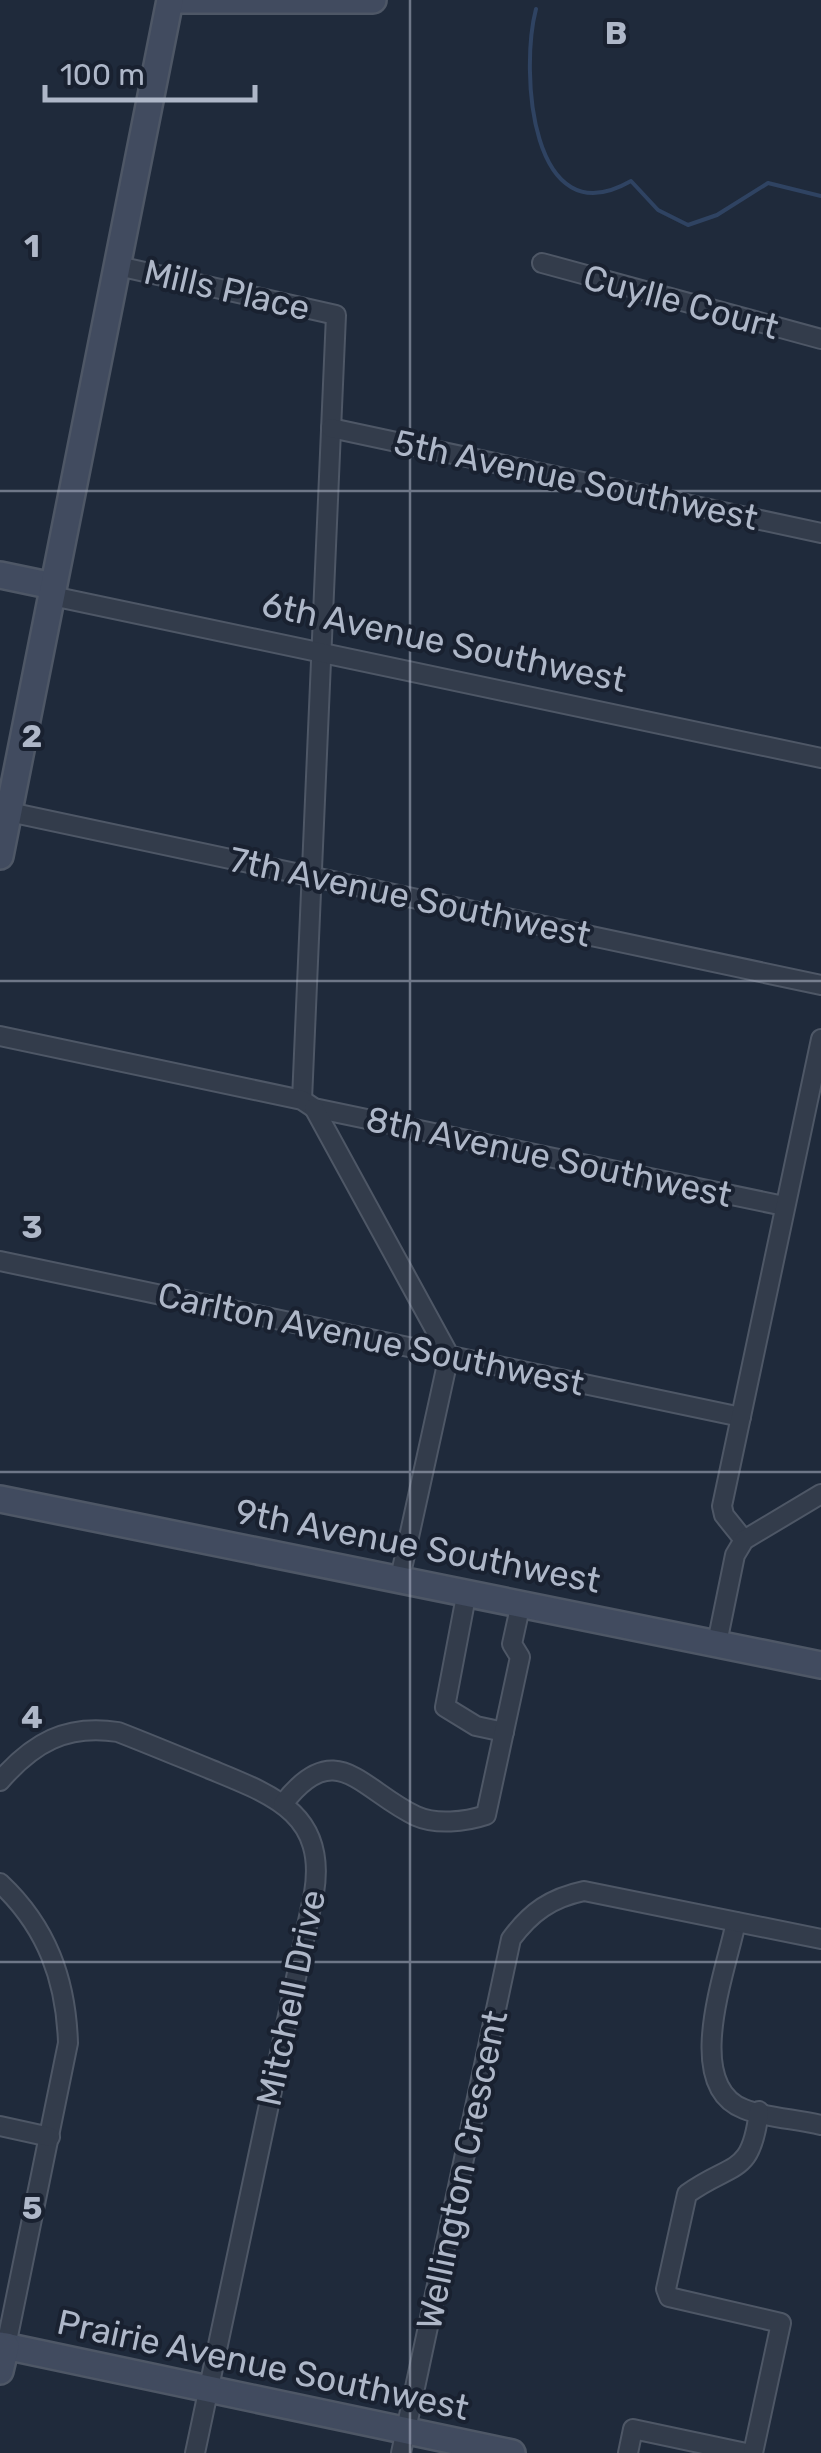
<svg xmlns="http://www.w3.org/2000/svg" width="821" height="2453" viewBox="0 0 821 2453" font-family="Rubik,sans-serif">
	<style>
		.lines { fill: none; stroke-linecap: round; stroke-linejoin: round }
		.stream { stroke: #2f4362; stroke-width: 4 }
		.street-casing { stroke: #4e5766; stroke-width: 22 }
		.secondary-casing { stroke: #4e5766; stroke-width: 30 }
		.street { stroke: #333c4b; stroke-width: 18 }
		.secondary { stroke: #414b5f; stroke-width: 25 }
		.grid { fill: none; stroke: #aeb7c8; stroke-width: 2.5; stroke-opacity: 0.55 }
		.labels { text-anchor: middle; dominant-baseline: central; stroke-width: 8; stroke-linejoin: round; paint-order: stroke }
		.street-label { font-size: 35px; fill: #aeb7c8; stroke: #192130 }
		.grid-label { font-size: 32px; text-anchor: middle; font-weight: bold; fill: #aeb7c8; stroke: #192130; stroke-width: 8; stroke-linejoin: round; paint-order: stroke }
	</style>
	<rect width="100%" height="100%" fill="#1f2a3b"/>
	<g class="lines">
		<path class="stream" d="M536,9C520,70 530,239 631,181L658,210L688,225L717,215L768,183L821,196"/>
		<g class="street-casing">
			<g id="street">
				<path d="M542,263L821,339"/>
				<path d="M118,266L336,315L302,1100"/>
				<path d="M331,428L821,533"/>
				<path d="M52,596L821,758"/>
				<path d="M0,810L821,985"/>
				<path d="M0,1036L302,1100L314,1108L784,1206"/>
				<path d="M314,1108L449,1355L400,1578"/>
				<path d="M0,1261L741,1417"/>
				<path d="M744,1540L724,1515L722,1506L821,1039"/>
				<path d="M467,1591L445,1707L476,1726L504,1732"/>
				<path d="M717,1643L735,1555L744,1540L821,1494"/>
				<path d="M0,1781C33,1743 66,1724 118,1732C149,1744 180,1757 212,1770C273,1795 327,1814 314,1893L195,2453"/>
				<path d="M283,1804C336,1735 361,1790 416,1816C436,1825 465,1822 486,1815L520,1657L512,1644L521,1603"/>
				<path d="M0,1883C47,1927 66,1980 68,2043L6,2346"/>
				<path d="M736,1922C726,1971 682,2085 744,2109C767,2118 797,2119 821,2125"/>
				<path d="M0,2126L50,2137"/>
				<path d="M401,2453L511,1939C531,1912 551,1898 584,1891L821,1939"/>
				<path d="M628,2453L633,2429L746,2453"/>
				<path d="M753,2453L781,2323L669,2297L666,2289L687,2194C733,2161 751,2177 759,2111"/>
			</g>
		</g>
		<g class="secondary-casing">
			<g id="secondary">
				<path d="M170,0H373"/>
				<path d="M0,575L53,586"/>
				<path d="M0,856L170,0"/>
				<path d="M0,1499L821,1665"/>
				<path d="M0,2345L512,2453"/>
				<path d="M0,2371L6,2346"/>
			</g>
		</g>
		<use href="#street" class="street"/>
		<use href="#secondary" class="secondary"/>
	</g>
	<path class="grid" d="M410,0V2453M0,491H821M0,981H821M0,1472H821M0,1962H821"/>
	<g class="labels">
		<g class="street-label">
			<text transform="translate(227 290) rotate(13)">Mills Place</text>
			<text transform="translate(681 302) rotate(15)">Cuylle Court</text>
			<text transform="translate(576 480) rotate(12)">5th Avenue Southwest</text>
			<text transform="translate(444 642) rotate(12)">6th Avenue Southwest</text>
			<text transform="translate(410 897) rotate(12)">7th Avenue Southwest</text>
			<text transform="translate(549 1157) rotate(12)">8th Avenue Southwest</text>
			<text transform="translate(371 1339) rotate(12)">Carlton Avenue Southwest</text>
			<text transform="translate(418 1546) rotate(11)">9th Avenue Southwest</text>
			<text transform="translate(291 1998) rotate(-78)">Mitchell Drive</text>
			<text transform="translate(462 2170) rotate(-78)">Wellington Crescent</text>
			<text transform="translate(263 2365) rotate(12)">Prairie Avenue Southwest</text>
		</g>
	</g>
	<g class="grid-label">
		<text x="616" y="44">B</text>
		<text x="32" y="257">1</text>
		<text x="32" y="747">2</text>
		<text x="32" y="1238">3</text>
		<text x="32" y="1728">4</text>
		<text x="32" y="2219">5</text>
	</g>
	<path d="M45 85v15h210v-15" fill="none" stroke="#aeb7c8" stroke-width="5"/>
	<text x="60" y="85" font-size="30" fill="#aeb7c8" stroke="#192130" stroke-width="8" paint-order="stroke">100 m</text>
</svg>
